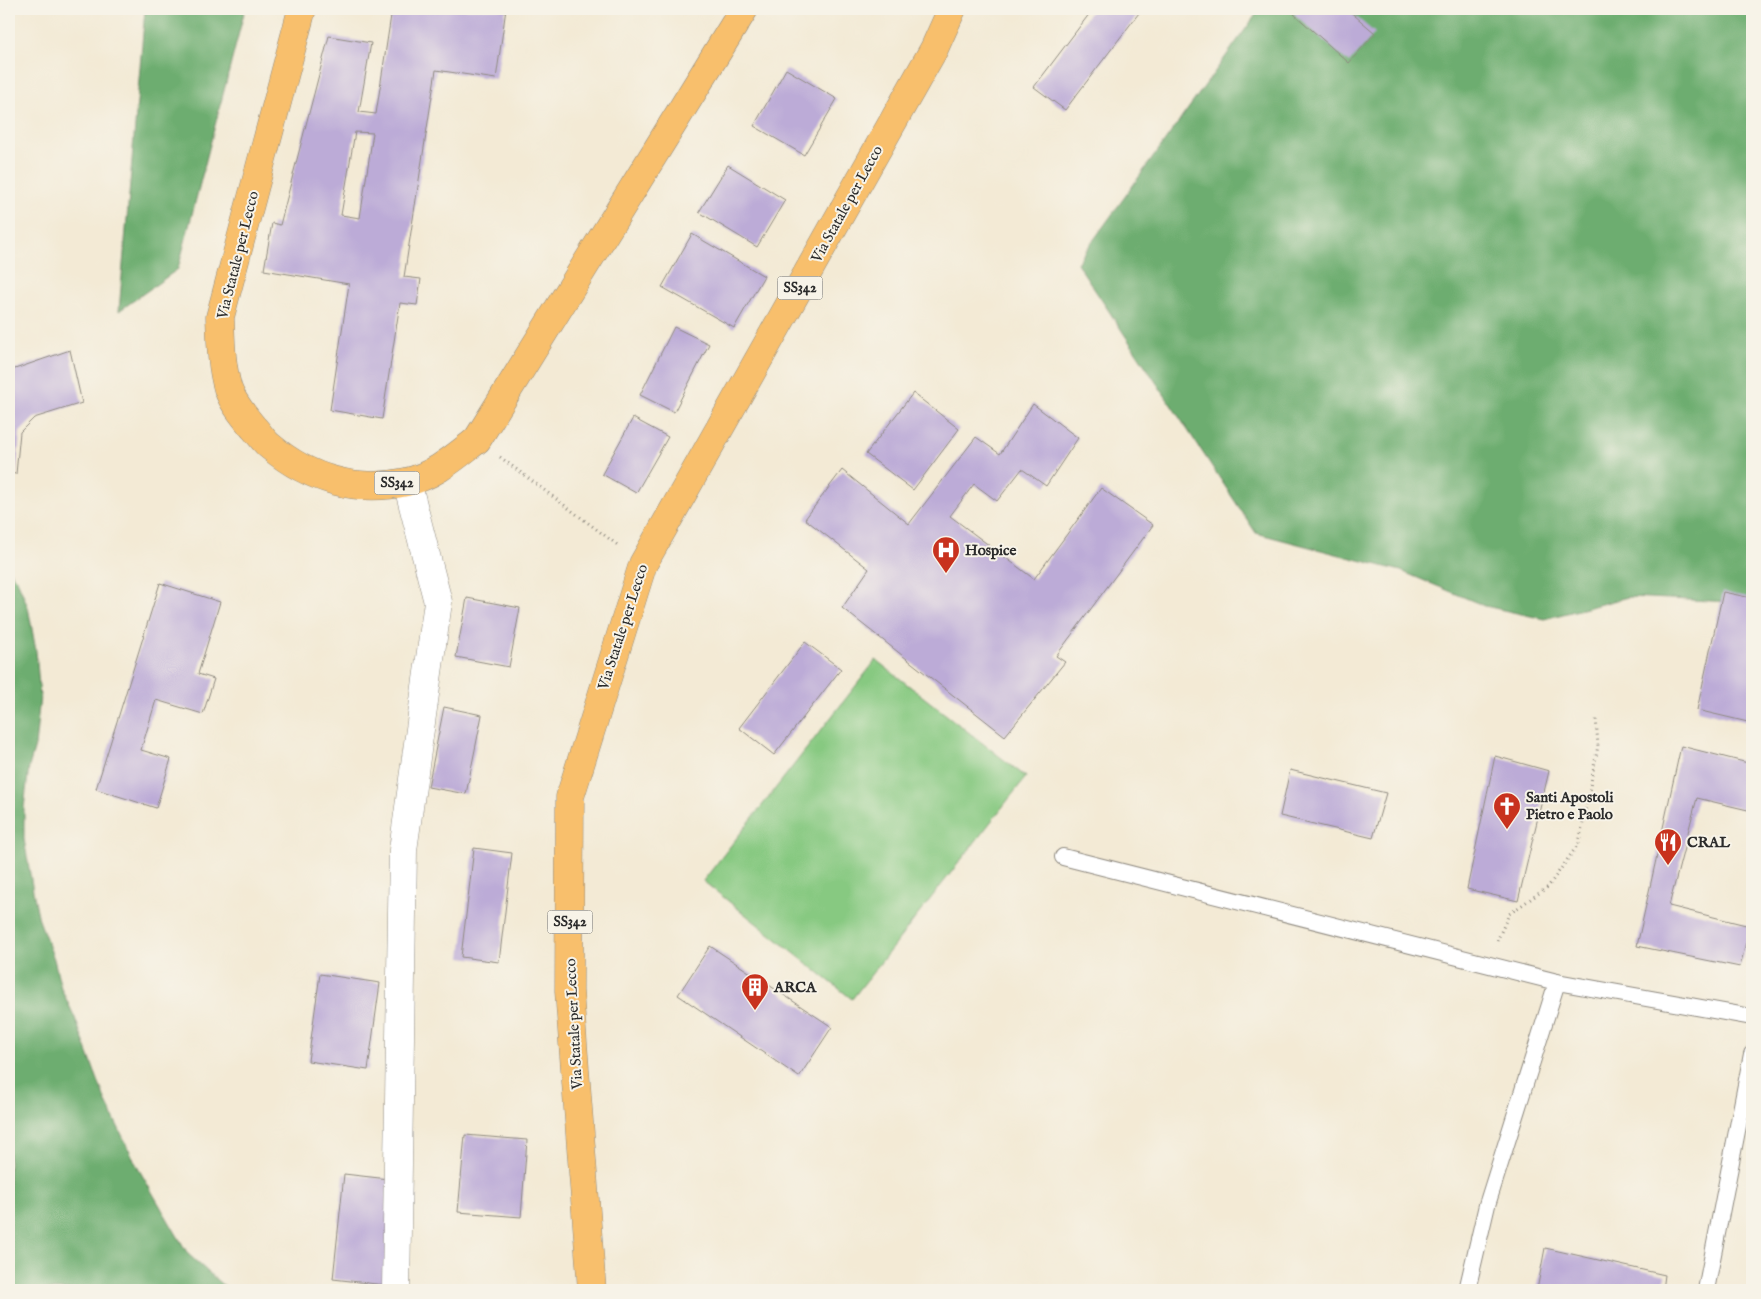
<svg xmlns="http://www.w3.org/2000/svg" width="1761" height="1299" viewBox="0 0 1761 1299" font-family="'IM FELL English',serif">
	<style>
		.green { fill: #87c981; stroke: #597a56 }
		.forest { fill: #6dad6f; stroke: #4c6c4d }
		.building { fill: #bcabd7; fill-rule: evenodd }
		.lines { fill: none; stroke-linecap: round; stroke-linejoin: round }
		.lane-casing { stroke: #8f8a80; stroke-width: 18 }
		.street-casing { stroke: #8f8a80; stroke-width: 29 }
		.primary-casing { stroke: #8f8a80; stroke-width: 29 }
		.path { stroke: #8f8a80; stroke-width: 3; stroke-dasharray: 1 4; stroke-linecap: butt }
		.lane { stroke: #fff; stroke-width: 16 }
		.street { stroke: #fff; stroke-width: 28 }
		.primary { stroke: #f8bf6c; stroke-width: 28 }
		.labels { text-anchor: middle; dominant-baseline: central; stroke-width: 4; stroke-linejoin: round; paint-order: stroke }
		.shield { fill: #f7f3e8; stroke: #686764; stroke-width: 1 }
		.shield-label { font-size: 14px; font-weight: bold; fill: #2b2b2b }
		.street-label { font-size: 15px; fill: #2b2b2b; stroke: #f7f3e8 }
		.poi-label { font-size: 15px; font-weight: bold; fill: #2b2b2b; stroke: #f7f3e8; text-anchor: start }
	</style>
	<rect width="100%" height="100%" fill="#f7f3e8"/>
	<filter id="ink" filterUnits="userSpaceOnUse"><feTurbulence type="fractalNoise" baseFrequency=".02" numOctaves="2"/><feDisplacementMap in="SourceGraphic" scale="10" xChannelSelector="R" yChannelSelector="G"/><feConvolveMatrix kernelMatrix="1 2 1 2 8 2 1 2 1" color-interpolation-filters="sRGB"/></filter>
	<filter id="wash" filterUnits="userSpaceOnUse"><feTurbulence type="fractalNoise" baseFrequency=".0096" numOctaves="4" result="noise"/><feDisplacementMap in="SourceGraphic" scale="20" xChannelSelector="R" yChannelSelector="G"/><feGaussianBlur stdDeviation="1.12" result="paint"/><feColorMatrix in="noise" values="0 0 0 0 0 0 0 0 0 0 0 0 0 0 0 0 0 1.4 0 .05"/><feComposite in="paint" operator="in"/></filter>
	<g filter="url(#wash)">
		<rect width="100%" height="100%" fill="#f3ead5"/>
		<path class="green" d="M876,660L1026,777L852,999L703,881Z"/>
		<g class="forest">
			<path d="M145,9H245L178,269L119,311Z"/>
			<path d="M1260,9H1752V603L1628,597L1544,619L1485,606L1401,571L1256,533L1077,263Z"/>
			<path d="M9,570L18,582L28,607L36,651L40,697L35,746L29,767L27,783L24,808V839L33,891L39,920L54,959L61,988L75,1018L106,1102L138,1168L188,1254L228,1290H9Z"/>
		</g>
		<g id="blocks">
			<g class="building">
				<path d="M392,9H506L496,79L436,70L404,277L421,279L417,305L400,303L382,419L330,410L349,284L264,270L272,223L280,225L329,36L371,43L359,112L376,114ZM355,132L373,133L360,218L341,215Z"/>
				<path d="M1093,9H1142L1065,110L1034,87Z"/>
				<path d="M1298,9H1347L1375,33L1349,63L1294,14Z"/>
				<path d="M786,69L837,99L804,155L754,126Z"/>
				<path d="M728,165L785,200L757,247L699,212Z"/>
				<path d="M692,234L764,276L734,328L662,287Z"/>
				<path d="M674,327L709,344L674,412L640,395Z"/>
				<path d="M70,350L82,403L34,418L20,432L16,474L9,473V371Z"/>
				<path d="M913,393L959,429L913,490L866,454Z"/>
				<path d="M1033,404L1078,438L1046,486L1022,469L997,501L974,484L950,516L1034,579L1101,488L1153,525L1056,656L1065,662L1005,736L842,608L869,569L805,519L842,470L909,524L976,437L1000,454Z"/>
				<path d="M633,418L668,437L636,493L602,474Z"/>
				<path d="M160,583L220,602L198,674L214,679L203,714L156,700L141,750L171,759L156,808L96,789Z"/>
				<path d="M1723,592L1752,598V723L1697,710Z"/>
				<path d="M467,598L520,608L509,667L456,657Z"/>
				<path d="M805,642L841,669L774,755L739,728Z"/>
				<path d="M444,707L482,715L466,794L428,787Z"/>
				<path d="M1681,746L1752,764V811L1697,798L1669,906L1750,926L1740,967L1637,946Z"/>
				<path d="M1495,756L1549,771L1518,901L1467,889Z"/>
				<path d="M1290,770L1386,793L1373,838L1280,816Z"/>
				<path d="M474,848L512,853L499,962L461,957Z"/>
				<path d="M710,946L832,1027L799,1077L678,995Z"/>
				<path d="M320,974L380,983L368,1070L308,1061Z"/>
				<path d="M465,1135L527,1140L521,1217L458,1212Z"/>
				<path d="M344,1174L397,1180L385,1285L333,1279Z"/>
				<path d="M1545,1248L1665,1275L1663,1290H1537Z"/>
			</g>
		</g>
	</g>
	<g filter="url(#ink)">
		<use href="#blocks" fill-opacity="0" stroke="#8f8a80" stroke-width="1"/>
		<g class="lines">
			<g class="lane-casing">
				<g id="lane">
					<path d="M1063,857L1557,982"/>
					<path d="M1467,1290L1487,1205L1557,982L1752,1017"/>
					<path d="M1706,1290L1752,1054"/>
				</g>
			</g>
			<g class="street-casing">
				<path id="street" d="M396,1290L403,850L438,602L407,482"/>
			</g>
			<g class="primary-casing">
				<g id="primary">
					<path d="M302,9L220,317C221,342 221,365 228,389C233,403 244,416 253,427C259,433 264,442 271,447C309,479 357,493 406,482C434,476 455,457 477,440L744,9"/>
					<path d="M592,1290L569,991L570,797L643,564L934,49L952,9"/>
				</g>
			</g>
			<g class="path">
				<path d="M500,457L619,546"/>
				<path d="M1497,941L1509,914L1548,887L1579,843L1598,746L1596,717"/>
			</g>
			<use href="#lane" class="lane"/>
			<use href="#street" class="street"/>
			<use href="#primary" class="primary"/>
		</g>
	</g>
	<defs>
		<g id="hospital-pin" transform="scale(1.4375)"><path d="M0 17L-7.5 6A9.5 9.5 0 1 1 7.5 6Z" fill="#c8321e" stroke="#f7f3e8"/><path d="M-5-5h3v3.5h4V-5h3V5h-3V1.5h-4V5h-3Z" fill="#fff"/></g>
		<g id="church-pin" transform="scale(1.4375)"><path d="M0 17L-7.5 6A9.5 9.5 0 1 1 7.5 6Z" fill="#c8321e" stroke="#f7f3e8"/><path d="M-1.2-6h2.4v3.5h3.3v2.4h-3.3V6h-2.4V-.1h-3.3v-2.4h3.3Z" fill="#fff"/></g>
		<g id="restaurant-pin" transform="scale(1.4375)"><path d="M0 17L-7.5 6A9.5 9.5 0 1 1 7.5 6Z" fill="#c8321e" stroke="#f7f3e8"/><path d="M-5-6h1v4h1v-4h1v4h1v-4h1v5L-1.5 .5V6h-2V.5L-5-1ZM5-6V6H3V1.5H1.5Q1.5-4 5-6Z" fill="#fff"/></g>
		<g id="building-pin" transform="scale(1.4375)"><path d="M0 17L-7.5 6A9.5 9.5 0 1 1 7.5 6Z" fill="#c8321e" stroke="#f7f3e8"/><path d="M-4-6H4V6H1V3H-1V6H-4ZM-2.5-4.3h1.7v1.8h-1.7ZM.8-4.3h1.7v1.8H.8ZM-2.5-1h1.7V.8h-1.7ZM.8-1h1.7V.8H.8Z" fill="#fff"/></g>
	</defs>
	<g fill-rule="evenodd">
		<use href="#hospital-pin" x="946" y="550"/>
		<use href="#church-pin" x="1507" y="806"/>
		<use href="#restaurant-pin" x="1668" y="842"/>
		<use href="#building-pin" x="755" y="987"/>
	</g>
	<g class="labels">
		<g class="shield">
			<rect x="777.5" y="276.5" width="45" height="23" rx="4"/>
			<rect x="374.5" y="471.5" width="45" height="23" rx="4"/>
			<rect x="547.5" y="910.5" width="45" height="23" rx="4"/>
		</g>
		<g class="shield-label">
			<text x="800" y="288">SS342</text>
			<text x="397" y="483">SS342</text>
			<text x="570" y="922">SS342</text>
		</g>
		<g class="street-label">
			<text transform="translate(847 204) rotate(-61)">Via Statale per Lecco</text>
			<text transform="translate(238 255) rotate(-76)">Via Statale per Lecco</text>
			<text transform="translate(623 627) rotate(-72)">Via Statale per Lecco</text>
			<text transform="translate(574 1024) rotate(-93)">Via Statale per Lecco</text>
		</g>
		<g class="poi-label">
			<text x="965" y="550">Hospice</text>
			<text x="1526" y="797">Santi Apostoli<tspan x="1526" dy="17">Pietro e Paolo</tspan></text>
			<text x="1687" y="842">CRAL</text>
			<text x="774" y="987">ARCA</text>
		</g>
	</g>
	<rect width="1761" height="1299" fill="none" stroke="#f7f3e8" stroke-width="30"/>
</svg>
